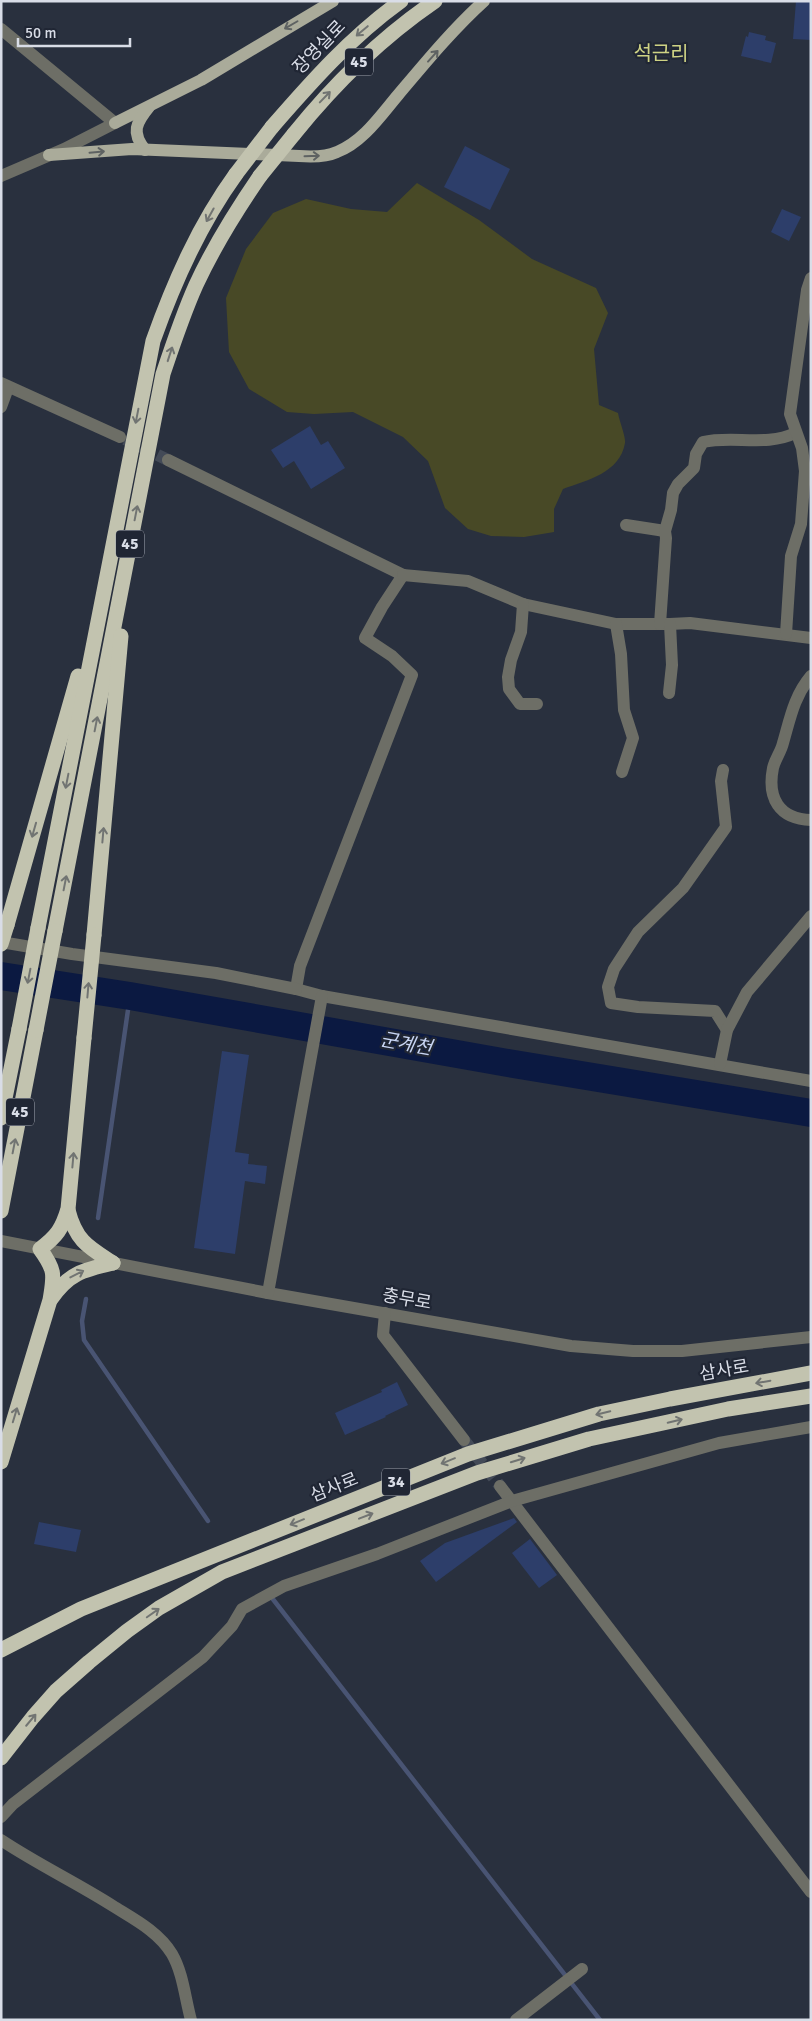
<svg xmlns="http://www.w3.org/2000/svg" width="812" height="2021" viewBox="0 0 812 2021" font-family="Signika,'Noto Sans KR',sans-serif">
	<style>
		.green { fill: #484926 }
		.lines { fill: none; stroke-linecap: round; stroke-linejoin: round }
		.stream { stroke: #495473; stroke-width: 4.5 }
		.river { stroke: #0b1941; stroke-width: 28 }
		.building { fill: #2d3e6a }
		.minor-tunnel { stroke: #434a57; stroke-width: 12; stroke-dasharray: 12 6; stroke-linecap: butt }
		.minor { stroke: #6d6e66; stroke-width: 12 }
		.major { stroke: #aaab9a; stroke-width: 12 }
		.highway { stroke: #c2c3af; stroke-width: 15 }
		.highway-bridge { stroke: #c2c3af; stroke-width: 15 }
		.oneway { stroke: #5e6262 }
		.oneway2 { stroke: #717472 }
		.labels { text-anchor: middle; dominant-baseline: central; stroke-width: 4.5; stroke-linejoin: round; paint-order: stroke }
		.shield { fill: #202634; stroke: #a2a6b1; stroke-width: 1 }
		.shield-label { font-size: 16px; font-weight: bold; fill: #d9dde7 }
		.street-label { font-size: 18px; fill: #d9dde7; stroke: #202634 }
		.water-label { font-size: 19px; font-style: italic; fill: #c9d6f4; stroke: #202634 }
		.quarter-label { font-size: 20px; fill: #ced284; stroke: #202634 }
	</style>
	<rect width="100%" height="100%" fill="#29303e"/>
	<path class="green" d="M417,183L479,220L532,259L596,288L608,313L594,349L599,405L618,413C619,420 626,437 625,443C620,473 587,480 563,489L554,509V532L524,537L491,536L468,529L445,508L428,461L403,437L353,412L314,414L287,412L249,389L229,352L226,298L246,249L273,213L306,199L351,209L387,212Z"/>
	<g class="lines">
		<g class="stream">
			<path d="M98,1218L130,996"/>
			<path d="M86,1299L82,1321L84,1340L208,1521"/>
			<path d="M272,1598L600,2020"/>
		</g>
		<path class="river" d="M1,976L130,996L508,1063L811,1113"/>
	</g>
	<g class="building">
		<path d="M796,1H811V40L793,39Z"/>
		<path d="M749,32L766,36L765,40L776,43L771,63L741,56L746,36L748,37Z"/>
		<path d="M465,146L510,169L490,210L444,187Z"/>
		<path d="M782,209L801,217L789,241L771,232Z"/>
		<path d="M310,426L321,445L328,441L345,468L311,489L294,461L283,468L271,450Z"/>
		<path d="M222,1051L249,1055L235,1152L249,1154L248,1164L267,1166L265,1184L245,1181L235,1254L194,1248Z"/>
		<path d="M397,1382L408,1405L385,1416L386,1417L345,1435L335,1413L382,1392L381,1390Z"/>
		<path d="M514,1518L517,1522L436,1582L420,1561L445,1543Z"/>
		<path d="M39,1522L81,1530L76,1552L34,1544Z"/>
		<path d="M530,1539L557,1575L539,1588L512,1553Z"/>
	</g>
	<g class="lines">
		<g class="minor-tunnel">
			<path d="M125,439L168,460"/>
			<path d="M464,1440L500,1486"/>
		</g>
		<g class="minor">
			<path d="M1,29L115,123L64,149L1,176"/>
			<path d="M1,383L120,437"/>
			<path d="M1,407L8,388"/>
			<path d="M168,460L403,575L382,607L365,638L392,656L412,675L300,966L296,989L322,996L811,1081"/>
			<path d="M626,525L665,531"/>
			<path d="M403,575L468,581L523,604L616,624H670L690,623L811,638"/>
			<path d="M523,604L521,632L511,660L508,677L509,689L520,704H537"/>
			<path d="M616,624L621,654L624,710L633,738L622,772"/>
			<path d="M660,624L666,538L665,531L671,510L673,493L678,484L694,468L696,454L703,442C732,435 767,447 795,433"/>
			<path d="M786,634L791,556L801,524L805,471L802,448L790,414L807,290L811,278"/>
			<path d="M811,676C794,696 790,719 783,743C781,752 775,759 773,768C767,798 779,819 811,820"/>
			<path d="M669,693L672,665L670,624"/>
			<path d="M723,770L721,781L726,827L683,888L638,932L614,969L608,987L611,1003L638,1007L715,1011L727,1030"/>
			<path d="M1,942L72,954L216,973L296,989"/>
			<path d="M720,1064L727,1030L747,992L811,916"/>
			<path d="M1,1241L268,1293L571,1346L633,1351H682L811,1337"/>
			<path d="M268,1293L322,996"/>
			<path d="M385,1313L383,1335L464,1440"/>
			<path d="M500,1486L811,1892"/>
			<path d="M1,1817L13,1804L203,1657L232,1626L242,1609L284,1586L377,1554L512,1501L719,1443L811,1427"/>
			<path d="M1,1840C37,1864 77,1883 113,1906C134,1919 159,1932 172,1954C183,1973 185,1998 191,2020"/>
			<path d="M516,2020L582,1969"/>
		</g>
		<g class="major">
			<path d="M115,123L201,80L333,1"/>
			<path d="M145,150C131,132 136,123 149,107"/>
			<path d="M49,155L132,149L299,156C312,157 326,157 337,152C363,142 381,115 398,95C425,63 453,29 484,1"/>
		</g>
		<g class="highway">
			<path d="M272,127C312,81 351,37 401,1"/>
			<path d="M294,134C335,83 381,38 435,1"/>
			<path d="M7,925L78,676"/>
			<path d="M38,928L153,341C174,282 199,225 236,174"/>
			<path d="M55,931L163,374C173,344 183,314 196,285C214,246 236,211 260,176"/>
			<path d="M94,935L121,636"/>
			<path d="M1,1118L19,1029"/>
			<path d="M68,1210C76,1241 88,1247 113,1263"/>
			<path d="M1,1211L36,1030"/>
			<path d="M51,1299C69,1273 83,1270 113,1263"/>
			<path d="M1,1462L50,1300C54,1275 56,1271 40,1249C57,1236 62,1229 68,1209L84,1038"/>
			<path d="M1,1650L81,1609L468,1454L599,1414L670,1399L811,1373"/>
			<path d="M1,1758L33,1717L56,1691L89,1662L127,1631L159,1608L222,1572L477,1473L589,1439L728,1409L811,1396"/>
		</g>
		<g class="highway-bridge">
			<path d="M236,174L272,127"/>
			<path d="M260,176L294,134"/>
			<path d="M1,944L7,925"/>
			<path d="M19,1029L38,928"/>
			<path d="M36,1030L55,931"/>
			<path d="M84,1038L94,935"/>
		</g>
	</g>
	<defs><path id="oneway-shaft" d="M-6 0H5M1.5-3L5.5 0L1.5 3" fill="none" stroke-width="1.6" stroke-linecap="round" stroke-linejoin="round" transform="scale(1.25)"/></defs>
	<g class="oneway">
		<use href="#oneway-shaft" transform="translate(291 25) rotate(150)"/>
		<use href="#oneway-shaft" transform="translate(433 56) rotate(-48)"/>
		<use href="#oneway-shaft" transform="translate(97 152) rotate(-5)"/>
		<use href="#oneway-shaft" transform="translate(312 156) rotate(-2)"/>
	</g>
	<g class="oneway2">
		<use href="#oneway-shaft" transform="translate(362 31) rotate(140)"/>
		<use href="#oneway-shaft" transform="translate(325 97) rotate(-46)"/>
		<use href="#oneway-shaft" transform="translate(210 215) rotate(119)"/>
		<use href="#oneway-shaft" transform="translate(170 354) rotate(-72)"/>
		<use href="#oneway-shaft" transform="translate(137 416) rotate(101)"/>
		<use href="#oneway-shaft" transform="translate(136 513) rotate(-79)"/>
		<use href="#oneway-shaft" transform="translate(96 724) rotate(-79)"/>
		<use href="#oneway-shaft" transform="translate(67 781) rotate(101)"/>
		<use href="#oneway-shaft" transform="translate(34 830) rotate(106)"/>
		<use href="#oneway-shaft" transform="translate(103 835) rotate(-85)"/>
		<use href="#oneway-shaft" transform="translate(65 883) rotate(-79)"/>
		<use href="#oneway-shaft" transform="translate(29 976) rotate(101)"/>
		<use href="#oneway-shaft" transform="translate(88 990) rotate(-85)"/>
		<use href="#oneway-shaft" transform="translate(14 1146) rotate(-79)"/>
		<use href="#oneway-shaft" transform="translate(73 1160) rotate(-85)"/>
		<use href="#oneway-shaft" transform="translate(77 1274) rotate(-27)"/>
		<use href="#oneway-shaft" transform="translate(763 1382) rotate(170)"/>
		<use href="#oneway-shaft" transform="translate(603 1413) rotate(166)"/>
		<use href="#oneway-shaft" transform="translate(15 1415) rotate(-73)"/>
		<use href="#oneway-shaft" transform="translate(675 1421) rotate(-13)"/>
		<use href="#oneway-shaft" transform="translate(518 1460) rotate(-17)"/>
		<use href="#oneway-shaft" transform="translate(448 1461) rotate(158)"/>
		<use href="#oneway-shaft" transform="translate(366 1516) rotate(-21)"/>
		<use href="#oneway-shaft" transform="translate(297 1522) rotate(158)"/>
		<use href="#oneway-shaft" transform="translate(153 1613) rotate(-35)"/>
		<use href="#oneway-shaft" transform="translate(31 1720) rotate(-50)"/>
	</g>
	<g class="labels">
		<g class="shield">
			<rect x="345" y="48.5" width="28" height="27" rx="4"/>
			<rect x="116" y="530.5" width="28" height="27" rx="4"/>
			<rect x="6" y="1098.5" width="28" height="27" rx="4"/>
			<rect x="382" y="1468.5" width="28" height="27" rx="4"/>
		</g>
		<g class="shield-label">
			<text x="359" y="62">45</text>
			<text x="130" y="544">45</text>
			<text x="20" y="1112">45</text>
			<text x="396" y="1482">34</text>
		</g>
		<g class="street-label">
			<text transform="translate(319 47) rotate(-46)">장영실로</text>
			<text transform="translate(407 1299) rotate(10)">충무로</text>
			<text transform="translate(724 1370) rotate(-10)">삼사로</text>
			<text transform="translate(334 1487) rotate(-22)">삼사로</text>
		</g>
		<g class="water-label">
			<text transform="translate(406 1044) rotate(10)">군계천</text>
		</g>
		<g class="quarter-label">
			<text x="661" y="53">석근리</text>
		</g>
	</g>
	<rect width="812" height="2021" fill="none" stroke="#d9dde7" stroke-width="5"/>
	<path d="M18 38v8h112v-8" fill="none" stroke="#d9dde7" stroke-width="2.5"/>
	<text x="25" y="38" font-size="15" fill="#d9dde7" stroke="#202634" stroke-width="4" paint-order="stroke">50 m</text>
</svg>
